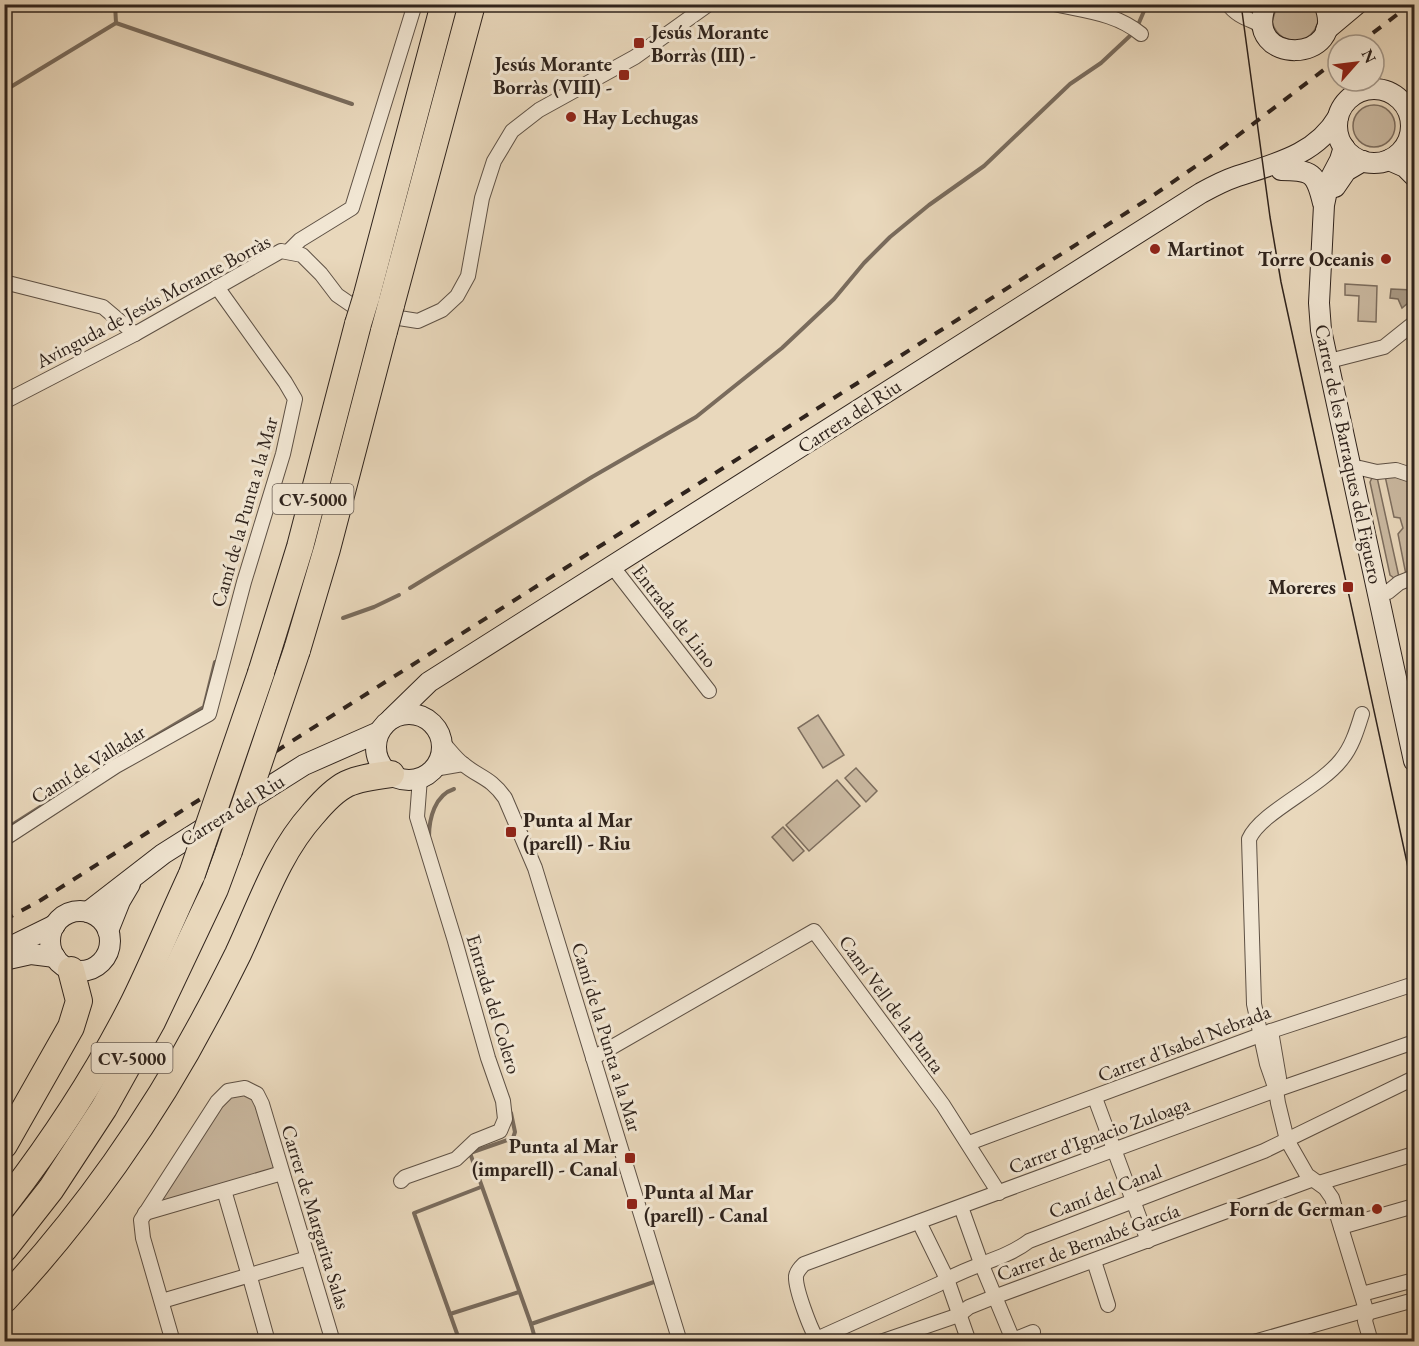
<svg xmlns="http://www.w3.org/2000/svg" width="1419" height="1346" viewBox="0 0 1419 1346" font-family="'EB Garamond',serif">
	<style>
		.green { fill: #cab9a1; stroke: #7d6e5f; stroke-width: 1.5 }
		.water { fill: #aa9b86; stroke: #796b5c; stroke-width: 1.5 }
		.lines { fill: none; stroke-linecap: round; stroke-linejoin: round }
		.stream { stroke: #796b5c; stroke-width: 4 }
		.street-casing { stroke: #5e5145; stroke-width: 16 }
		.secondary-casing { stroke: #30241d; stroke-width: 22 }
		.highway-casing { stroke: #30241d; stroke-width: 28 }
		.street { stroke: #f1e6d3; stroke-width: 14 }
		.secondary { stroke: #f1e6d3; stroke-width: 20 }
		.highway { stroke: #e9d8bc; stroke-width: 26 }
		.tram { stroke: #30241d; stroke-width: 1.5 }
		.rail { stroke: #30241d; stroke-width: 4; stroke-dasharray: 10 10; stroke-linecap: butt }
		.highway-bridge-casing { stroke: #30241d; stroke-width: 28; stroke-linecap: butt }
		.highway-bridge { stroke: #e9d8bc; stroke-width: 26 }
		.poi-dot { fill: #8f2418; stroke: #f1e6d3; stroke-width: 2 }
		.labels { text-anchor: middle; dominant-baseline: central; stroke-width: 6; stroke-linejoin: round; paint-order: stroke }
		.shield { fill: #f1e6d3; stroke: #6a5e54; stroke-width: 1.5 }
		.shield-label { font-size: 18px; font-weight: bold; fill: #30241d }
		.poi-label { font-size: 20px; font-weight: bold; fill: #30241d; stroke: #f1e6d3; text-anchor: start }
		.street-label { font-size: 20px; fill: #30241d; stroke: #f1e6d3 }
	</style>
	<rect width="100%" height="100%" fill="#e9d8bc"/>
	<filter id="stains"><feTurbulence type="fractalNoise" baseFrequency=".00333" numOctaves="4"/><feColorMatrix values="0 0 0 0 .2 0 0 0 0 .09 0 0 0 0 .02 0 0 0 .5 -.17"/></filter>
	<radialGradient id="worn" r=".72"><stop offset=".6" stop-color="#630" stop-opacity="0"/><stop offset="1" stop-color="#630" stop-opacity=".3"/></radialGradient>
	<g class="green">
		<path d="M1277,5H1314C1324,19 1316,34 1301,41C1286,40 1277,38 1272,22Z"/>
		<circle cx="1374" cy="126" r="21"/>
		<path d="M1345,284L1377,286L1376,322L1358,321L1359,296L1345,295Z"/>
		<path d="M1385,476H1394L1414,482V571L1406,575L1398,534L1403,528L1400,518L1394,517Z"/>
		<path d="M1377,477L1399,577L1394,578L1390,575L1370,482L1372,478Z"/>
		<path d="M818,715L844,755L823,768L798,728Z"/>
		<path d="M856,768L877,791L866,802L845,778Z"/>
		<path d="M837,780L860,806L809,851L786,825Z"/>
		<path d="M783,827L804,851L793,861L772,837Z"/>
		<path d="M241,1092L253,1098L275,1170L163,1205L158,1198L225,1098Z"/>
	</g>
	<path class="water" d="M1391,289L1413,290L1414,298L1402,308L1398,299L1390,298Z"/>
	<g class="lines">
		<g class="stream">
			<path d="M115,4L116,23L352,104"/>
			<path d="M1138,25L1147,4"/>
			<path d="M4,91L116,23"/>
			<path d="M410,588L592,477L696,417L782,348L834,299L864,263L890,237L929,205L984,166L1070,84L1101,63L1132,34"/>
			<path d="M343,618L374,607L399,595"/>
			<path d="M147,741L204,707L215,662"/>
			<path d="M4,830L86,778"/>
			<path d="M429,837C429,818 435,795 454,789"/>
			<path d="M511,1113L515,1132L513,1138L470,1153L531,1324"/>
			<path d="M450,1314L519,1292"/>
			<path d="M460,1342L414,1213L481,1187"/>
			<path d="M536,1342L531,1324L654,1282"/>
		</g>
		<g class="street-casing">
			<g id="street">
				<path d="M1054,4C1084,11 1116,13 1141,34"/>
				<path d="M1228,4C1237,17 1250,19 1263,26"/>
				<path d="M1244,4H1261"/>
				<path d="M289,251L300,240L352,208L415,4"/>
				<path d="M4,282L103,307L135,334"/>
				<path d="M1337,359L1384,347L1414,323"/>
				<path d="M4,402L135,334L281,251L302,255L321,274L337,295L353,306L380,315L418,321L442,310L457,296L468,276L482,198L494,161L512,131L539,110L635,57L709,4"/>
				<path d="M1360,468L1377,472L1396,470L1414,476"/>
				<path d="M612,566L709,691"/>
				<path d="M1388,592L1399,583L1414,577"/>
				<path d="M1411,702L1414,701"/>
				<path d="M442,742C449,749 455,758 463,764C480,778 490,777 505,798L535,868L680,1342"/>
				<path d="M434,769L463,764"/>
				<path d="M4,839L116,766L209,714L244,582L283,454L295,399L285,382L217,287"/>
				<path d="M1271,1031L1279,1078L1276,1090L1278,1103L1287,1140L1307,1175L1325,1188L1332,1198L1367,1313L1365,1321L1371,1342"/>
				<path d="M593,1058L814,931L943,1105L999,1193"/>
				<path d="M1276,1090L1267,1064L1254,1004L1249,839C1261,812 1319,788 1341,760C1352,747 1357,730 1362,714"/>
				<path d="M1095,1098L1148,1241"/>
				<path d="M969,1143L1271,1031L1414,984"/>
				<path d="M401,1181L405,1177L456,1159L475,1141L500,1131L505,1119L503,1101L488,1058L455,941L417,817L420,778"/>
				<path d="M1319,1183L1414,1154"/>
				<path d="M226,1197L247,1269"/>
				<path d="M961,1207L981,1263L1013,1340L1033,1332"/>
				<path d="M145,1213L282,1173"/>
				<path d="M919,1222L947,1279L969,1342"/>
				<path d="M1341,1227L1414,1206"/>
				<path d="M1094,1261L1108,1305"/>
				<path d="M251,1281L268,1342"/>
				<path d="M1362,1294L1414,1280"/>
				<path d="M162,1301L308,1258"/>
				<path d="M1367,1313L1414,1300"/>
				<path d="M173,1342L143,1238L141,1220L217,1102L228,1091L245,1088L257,1094L262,1104L333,1342"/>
				<path d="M810,1342L939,1284C967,1265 1003,1261 1029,1241L1264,1151L1414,1078"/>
				<path d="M819,1342C811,1332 795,1288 796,1276C797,1271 800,1268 804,1264L1276,1090L1414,1042"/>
				<path d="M880,1342L959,1315L969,1307L994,1297L1311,1180"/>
				<path d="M1254,1342L1366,1310"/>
			</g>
		</g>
		<g class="secondary-casing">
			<g id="secondary">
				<path d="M1266,4C1241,67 1350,64 1324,4"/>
				<path d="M1326,30L1357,4"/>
				<circle cx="1374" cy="126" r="37"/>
				<path d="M1344,147L1340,160L1329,181L1324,205L1319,303L1321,330L1414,761"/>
				<path d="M1389,160L1405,167L1414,176"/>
				<path d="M1281,170C1312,170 1316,173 1323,203"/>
				<path d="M1335,187L1346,171L1363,161"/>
				<circle cx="409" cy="747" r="33"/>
				<path d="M391,719L429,682L1201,193C1212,187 1223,181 1235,177C1274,164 1316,155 1338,117"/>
				<circle cx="80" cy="941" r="30"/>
				<path d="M88,912L163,854L304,765L379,732"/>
				<path d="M108,931L120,901L130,884"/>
				<path d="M4,950L55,925"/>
				<path d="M4,960L31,954L55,957"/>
			</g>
		</g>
		<g class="highway-casing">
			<g id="highway">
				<path d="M366,298L444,4"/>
				<path d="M391,305L472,4"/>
				<path d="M297,650L327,549L384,331"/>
				<path d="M261,673L300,547L358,324"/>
				<path d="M4,1145L71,1027L79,1001L71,970"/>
				<path d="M4,1205C52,1143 95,1078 131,1008C153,964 171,919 192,874"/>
				<path d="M4,1249L51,1189L104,1108L152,1022L215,889L229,851"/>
				<path d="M4,1300C82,1217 154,1115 207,1014C218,994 228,974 238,954C261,905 277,854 313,814C340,782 350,779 391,774"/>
			</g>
		</g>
		<use href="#street" class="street"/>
		<use href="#secondary" class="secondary"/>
		<use href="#highway" class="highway"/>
		<path class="tram" d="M1241,4L1270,217L1281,282L1414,895"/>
		<g class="rail">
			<path d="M1357,45L1411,4"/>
			<path d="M4,920L41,900L1145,201L1215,153L1338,59"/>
		</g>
		<g class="highway-bridge-casing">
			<g id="highway-bridge">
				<path d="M358,324L366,298"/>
				<path d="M384,331L391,305"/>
				<path d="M229,851L297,650"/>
				<path d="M192,874L261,673"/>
			</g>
		</g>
		<use href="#highway-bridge" class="highway-bridge"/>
	</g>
	<g class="poi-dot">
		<rect x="633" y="37" width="12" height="12" rx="3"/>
		<rect x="618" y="69" width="12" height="12" rx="3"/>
		<circle cx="571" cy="117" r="6"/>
		<circle cx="1155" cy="249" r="6"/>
		<circle cx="1386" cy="259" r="6"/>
		<rect x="1342" y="581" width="12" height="12" rx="3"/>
		<rect x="505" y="826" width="12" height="12" rx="3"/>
		<rect x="624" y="1152" width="12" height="12" rx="3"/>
		<rect x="626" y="1198" width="12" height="12" rx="3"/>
		<circle cx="1377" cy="1209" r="6"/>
	</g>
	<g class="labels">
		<g class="shield">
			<rect x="272.5" y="484" width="81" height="30" rx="4.5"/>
			<rect x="91.5" y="1043" width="81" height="30" rx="4.5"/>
		</g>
		<g class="shield-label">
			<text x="313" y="499">CV-5000</text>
			<text x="132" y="1058">CV-5000</text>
		</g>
		<g class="poi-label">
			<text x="651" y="32">Jesús Morante<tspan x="651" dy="23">Borràs (III) -</tspan></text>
			<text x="612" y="64" text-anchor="end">Jesús Morante<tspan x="612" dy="23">Borràs (VIII) -</tspan></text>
			<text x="583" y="117">Hay Lechugas</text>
			<text x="1167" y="249">Martinot</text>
			<text x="1374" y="259" text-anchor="end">Torre Oceanis</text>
			<text x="1336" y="587" text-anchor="end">Moreres</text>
			<text x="523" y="820">Punta al Mar<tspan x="523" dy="23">(parell) - Riu</tspan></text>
			<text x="618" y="1146" text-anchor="end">Punta al Mar<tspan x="618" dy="23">(imparell) - Canal</tspan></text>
			<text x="644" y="1192">Punta al Mar<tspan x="644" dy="23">(parell) - Canal</tspan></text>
			<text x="1365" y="1209" text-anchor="end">Forn de German</text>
		</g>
		<g class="street-label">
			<text transform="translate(153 301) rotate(-28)">Avinguda de Jesús Morante Borràs</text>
			<text transform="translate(849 416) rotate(-33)">Carrera del Riu</text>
			<text transform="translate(1349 454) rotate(78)">Carrer de les Barraques del Figuero</text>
			<text transform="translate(244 512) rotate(-74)">Camí de la Punta a la Mar</text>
			<text transform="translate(675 616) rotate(52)">Entrada de Lino</text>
			<text transform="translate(88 764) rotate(-32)">Camí de Valladar</text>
			<text transform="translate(232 810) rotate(-32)">Carrera del Riu</text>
			<text transform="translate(494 1004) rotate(73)">Entrada del Colero</text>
			<text transform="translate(892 1004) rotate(54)">Camí Vell de la Punta</text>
			<text transform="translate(607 1037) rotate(73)">Camí de la Punta a la Mar</text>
			<text transform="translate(1184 1043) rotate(-21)">Carrer d'Isabel Nebrada</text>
			<text transform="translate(1099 1135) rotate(-20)">Carrer d'Ignacio Zuloaga</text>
			<text transform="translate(1105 1191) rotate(-21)">Camí del Canal</text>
			<text transform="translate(316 1217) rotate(73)">Carrer de Margarita Salas</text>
			<text transform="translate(1088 1242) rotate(-20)">Carrer de Bernabé García</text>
		</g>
	</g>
	<rect width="1419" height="1346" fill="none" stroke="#e9d8bc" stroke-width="24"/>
	<rect x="6" y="6" width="1407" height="1334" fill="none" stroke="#30241d" stroke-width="3"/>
	<rect x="12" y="12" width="1395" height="1322" fill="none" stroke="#30241d" stroke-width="1.5"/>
	<g transform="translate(1356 63) rotate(62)"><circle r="28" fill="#f1e6d3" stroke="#a4988a" stroke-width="1.5"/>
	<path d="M0-4.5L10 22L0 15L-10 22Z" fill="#8f2418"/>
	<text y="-9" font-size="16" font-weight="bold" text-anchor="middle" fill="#30241d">N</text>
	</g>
	<rect width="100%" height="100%" filter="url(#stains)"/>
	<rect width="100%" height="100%" fill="url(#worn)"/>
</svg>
